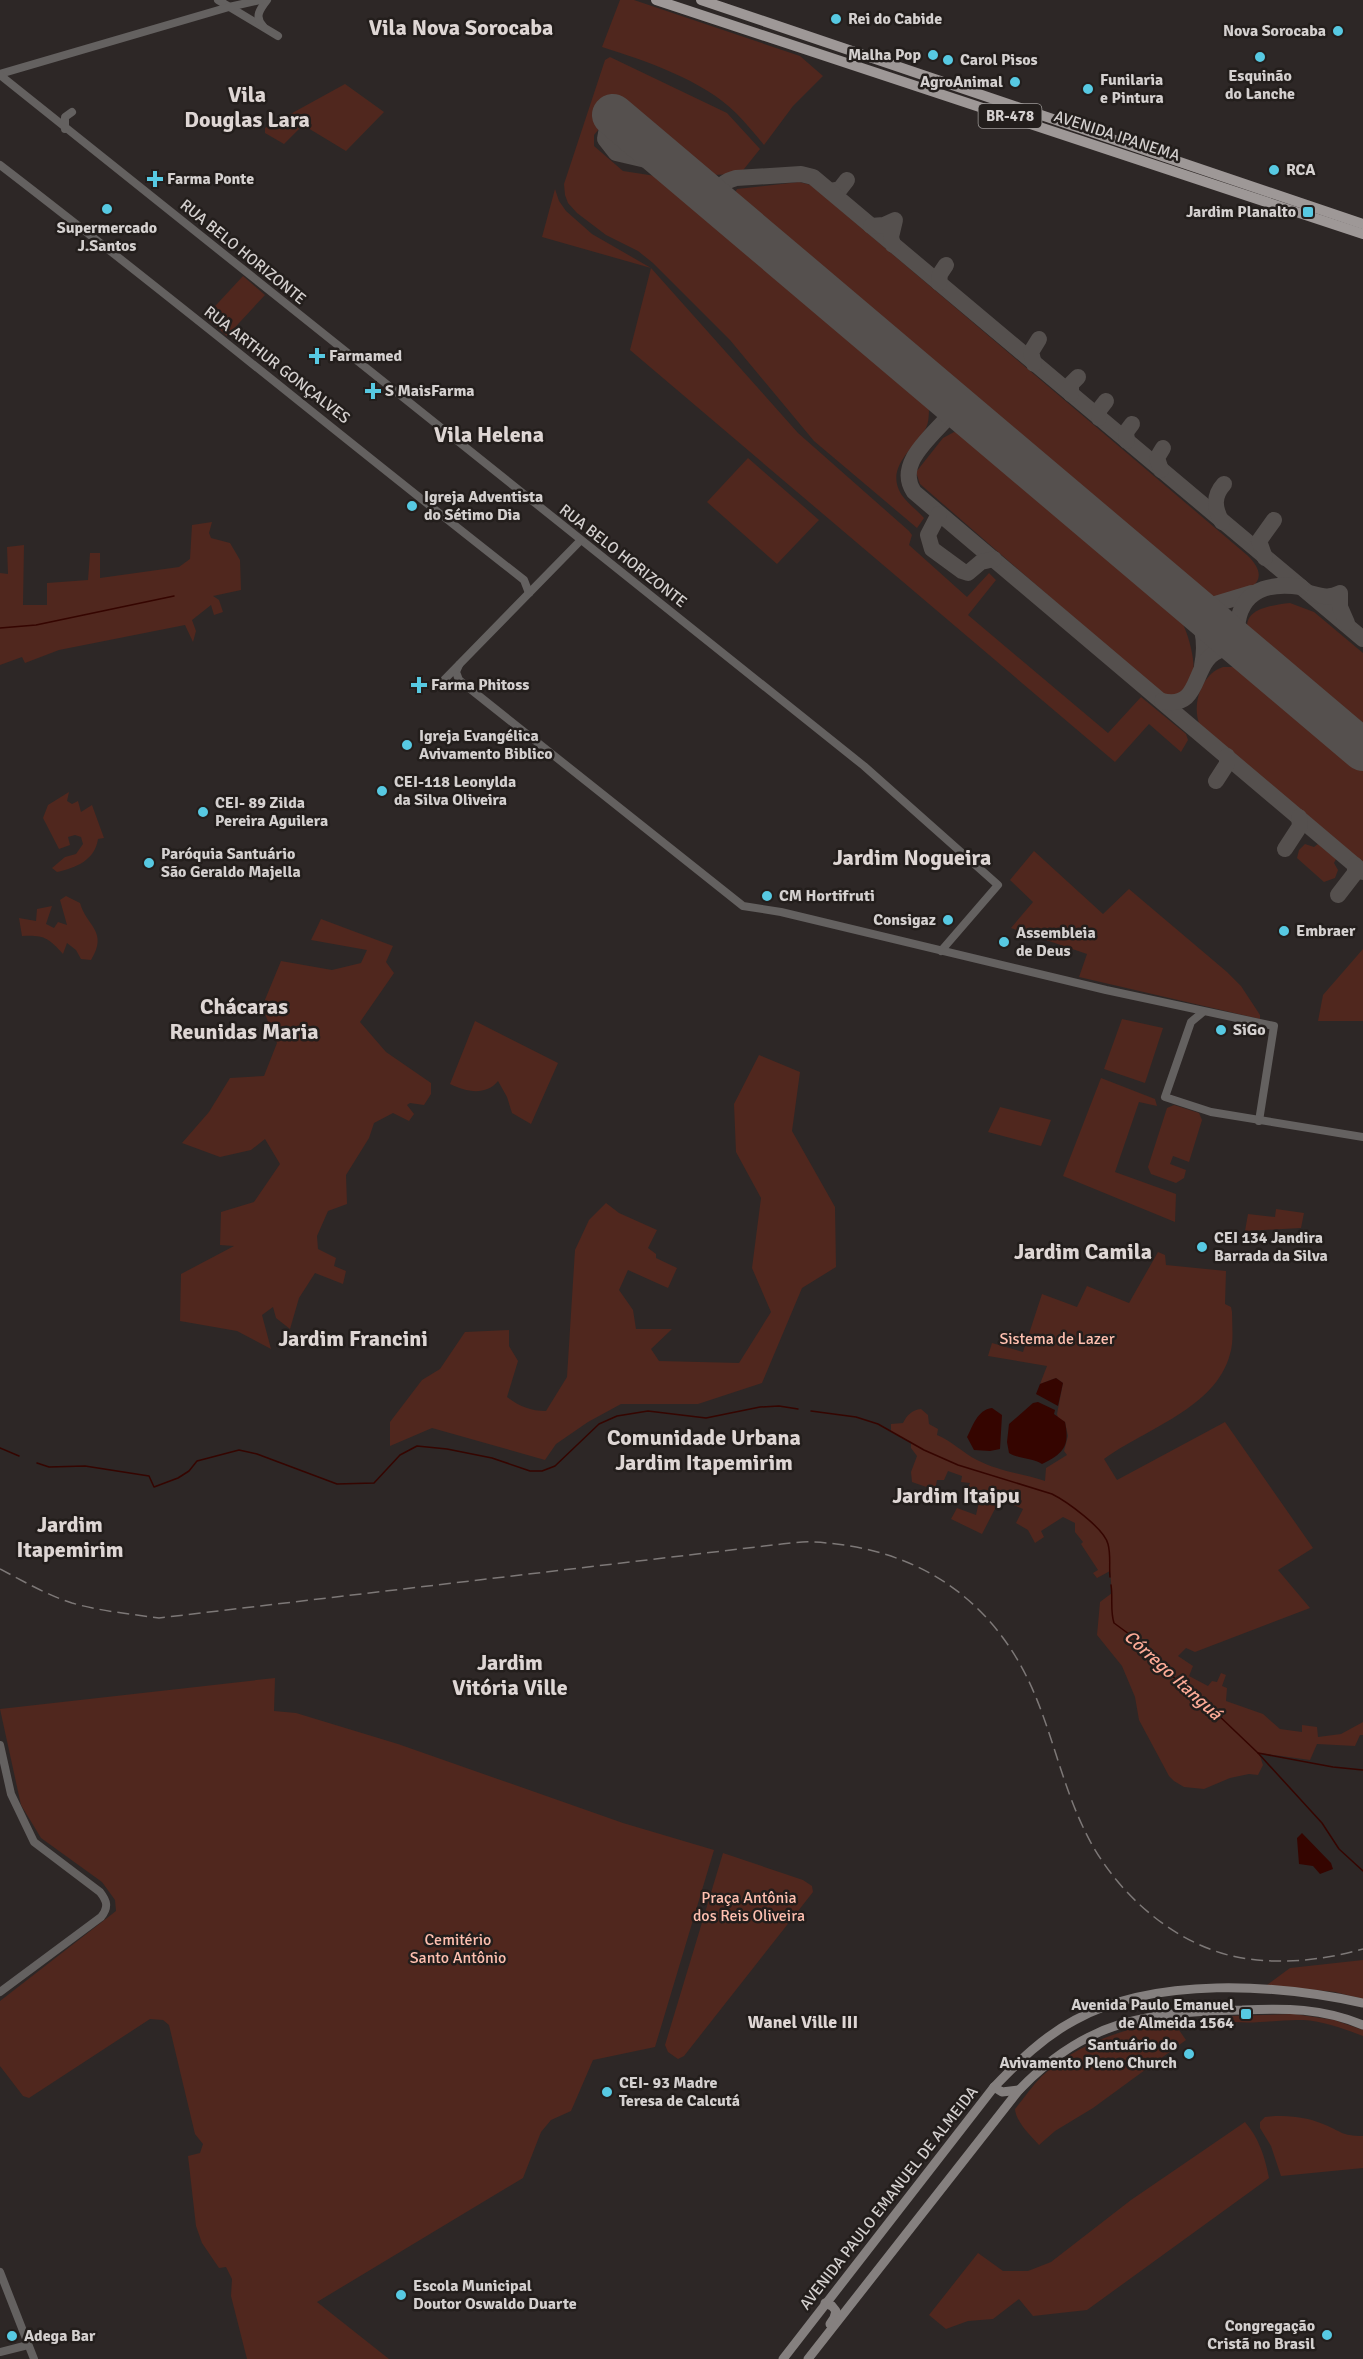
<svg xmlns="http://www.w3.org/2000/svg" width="1363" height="2359" viewBox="0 0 1363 2359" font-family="Signika,sans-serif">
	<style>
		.green { fill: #50271e }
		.water { fill: #350500 }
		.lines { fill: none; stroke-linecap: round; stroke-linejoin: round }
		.stream { stroke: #350500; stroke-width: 1.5 }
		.taxiway { stroke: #55504e; stroke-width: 16 }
		.runway { stroke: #55504e; stroke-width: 42 }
		.tertiary { stroke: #646160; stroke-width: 8 }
		.secondary { stroke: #85807f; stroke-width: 9 }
		.primary { stroke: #9e9897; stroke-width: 10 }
		.rail { stroke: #7d7877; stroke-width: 1.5; stroke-dasharray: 12 6; stroke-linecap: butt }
		.poi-dot { fill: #57c9e2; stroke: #231e1c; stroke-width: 2 }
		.labels { text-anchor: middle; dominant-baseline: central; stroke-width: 5; stroke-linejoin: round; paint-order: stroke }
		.shield { fill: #231e1c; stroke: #9f9b99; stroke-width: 1.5 }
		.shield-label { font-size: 15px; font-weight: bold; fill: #d4d0cf }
		.poi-label { font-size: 16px; font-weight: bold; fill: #d4d0cf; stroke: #231e1c; text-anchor: start }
		.street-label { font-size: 16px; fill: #d4d0cf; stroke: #231e1c }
		.park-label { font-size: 16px; fill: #ffc0b0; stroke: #231e1c }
		.water-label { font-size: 18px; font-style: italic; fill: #fdab97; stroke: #231e1c }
		.neighbourhood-label { font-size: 18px; font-weight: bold; fill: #ded6d4; stroke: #231e1c }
		.district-label { font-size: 22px; font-weight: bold; fill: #ded6d4; stroke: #231e1c }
	</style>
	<rect width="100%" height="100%" fill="#2d2726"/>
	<g class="green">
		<path d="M620,0H634L800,56L823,76L793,106L764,145C755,134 746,123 736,113C703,80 646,61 602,47Z"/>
		<path d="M610,57L727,113L760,149L740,174L710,175L688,165L618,106L594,135V146L623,171L662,177L929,405C929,413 929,422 926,428C914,449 885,467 901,494C907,503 917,510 924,518L917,528L814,441L730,340L653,263L638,251L606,235L577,213L568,203L565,195L564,184L605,60Z"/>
		<path d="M345,84L384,112L346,151L303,125L284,144L265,133V128Z"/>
		<path d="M799,182L811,185L1247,555C1268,575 1259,587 1235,595C1228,598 1219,602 1211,601C1205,600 1199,596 1194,592L735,205L732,199L737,189Z"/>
		<path d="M555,189L559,201L566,211L592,234L651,268L798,433L909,531L912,535L909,545L967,597L989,573L996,580L968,615L1108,733L1141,697L1186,734L1188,740L1181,752L1149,724L1115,762L630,350L651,268L542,237Z"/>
		<path d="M243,276L265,295L227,336L205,317Z"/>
		<path d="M954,432L961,433L1175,611C1192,630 1211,711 1165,697L920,484L916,472L943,438Z"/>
		<path d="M748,458L819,520L777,564L707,502Z"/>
		<path d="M212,522L209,533L211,538L230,543L240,560L241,590L213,596L219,600L223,612L214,615L211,605L192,620L196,631L193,642L185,625L59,650L25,663L22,657L0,665V573L8,574L7,547L24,545L23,605H47V583L88,580L90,553H100V578L179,567L190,559L192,525Z"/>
		<path d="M1290,603L1314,612L1363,653V736L1255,645C1232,612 1264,606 1290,603Z"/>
		<path d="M1223,667H1240L1363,771V865L1200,726C1191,705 1201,674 1223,667Z"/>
		<path d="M69,792L67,801L72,804L78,801L81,812L92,805L104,838L98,839C95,860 76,868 57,872L52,868L65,857L76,854L83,844L81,837L75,835L68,837L70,845L59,849L43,818L48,805Z"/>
		<path d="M1305,844L1314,847L1318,844L1336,859L1334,863L1338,870L1335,878L1324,882L1297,858L1299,850Z"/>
		<path d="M1034,851L1103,914L1129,889L1227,972L1241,986L1260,1015V1019L1079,977L1087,954L1011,928L1033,902L1010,880Z"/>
		<path d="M66,896L80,903C86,926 109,931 91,960L81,959L76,950L67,943L63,954C48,937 43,935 22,936L19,918L36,921L37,909L52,906L46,924L54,928L58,922L67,925L60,900Z"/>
		<path d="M321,919L393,946L386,962L394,973L360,1022L386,1052L431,1083V1094L424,1105L410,1103L407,1105L414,1114L409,1121L393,1113L374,1123L369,1138L346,1175L347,1204L328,1211L317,1236L318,1249L336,1258L334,1266L346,1271L343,1284L315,1273L299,1298L290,1329L276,1318L273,1307L262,1315L271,1349L237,1331L180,1321L181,1274L234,1246L220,1245L221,1212L254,1202L280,1164L265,1139L251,1150L220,1157L182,1143L209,1112L230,1078L264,1076L277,1043L262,1007L281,961L332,970L361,963L367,950L311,940Z"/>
		<path d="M1363,949V1021H1318L1323,995Z"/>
		<path d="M1122,1019L1163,1028L1145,1083L1104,1069Z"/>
		<path d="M475,1021L558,1063L531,1124L512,1113L507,1097L498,1081C486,1096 466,1092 450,1084Z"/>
		<path d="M759,1055L800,1072L792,1131L835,1207L836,1267L802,1288L762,1383L698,1404H621L588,1422L556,1444L545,1460L432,1428L390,1446V1422L422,1380L440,1369L465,1332L509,1330V1346L518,1361L507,1397C519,1406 530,1411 546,1411L567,1377L575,1250L589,1220L606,1203L619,1213L657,1230L648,1248L656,1254V1258L677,1268L668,1288L628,1270L619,1290L633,1310L636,1329H672L651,1349L659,1361L739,1363L771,1312L752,1268L761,1198L736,1152L734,1104Z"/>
		<path d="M1101,1078L1155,1099L1157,1106L1139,1102L1115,1172L1176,1194L1175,1222L1063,1176Z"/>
		<path d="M1174,1105L1199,1113L1202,1120L1189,1162L1173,1156L1170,1164L1186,1170L1184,1178L1176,1183L1151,1174L1148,1167L1167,1108Z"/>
		<path d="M1000,1107L1051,1120L1041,1146L988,1132Z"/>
		<path d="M1276,1209L1304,1213L1301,1228L1245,1231L1248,1214L1275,1217Z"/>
		<path d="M1158,1252L1165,1255L1166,1265L1226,1271L1225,1304L1231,1307L1232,1312C1232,1326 1234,1341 1230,1354C1216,1408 1145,1429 1104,1459L1117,1480L1225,1422L1313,1548L1278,1570L1310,1608L1195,1652L1186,1648L1178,1656L1193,1666L1189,1676L1208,1686L1212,1681L1217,1682L1221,1673L1226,1675L1222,1686L1227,1688L1226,1701L1263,1714L1280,1729L1302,1732V1725L1317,1727L1318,1737L1341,1734L1363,1722V1735H1360L1355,1746L1317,1744L1310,1760L1259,1753L1263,1765L1258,1775L1249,1774L1230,1778L1204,1789L1184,1787L1174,1781L1169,1776L1139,1720L1135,1697L1122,1666L1097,1635L1100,1602L1112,1593L1110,1571L1097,1578L1093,1573L1098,1570L1081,1544L1083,1542L1075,1532V1523L1063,1517L1041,1531L1044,1537L1035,1543L1028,1530L1016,1523L1023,1509L1000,1499L982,1534L951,1519L957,1508L976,1515L979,1502L964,1496L970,1483L961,1482L962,1476L948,1471L944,1480H937L935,1490L912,1482L911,1472L917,1456L911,1448V1442L891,1432V1424L903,1423C907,1415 912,1410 921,1409L928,1415L929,1424L938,1429L937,1435C952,1441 963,1453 977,1460C998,1471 1023,1474 1045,1481L1046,1468L1067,1455L1064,1451L1068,1436L1065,1422L1058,1418L1057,1414L1063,1383L1056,1378L1040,1384L1047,1366L988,1356L992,1343L1023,1352L1042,1294L1077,1307L1087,1286L1129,1303Z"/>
		<path d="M275,1678L274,1711L296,1713L398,1744L623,1823L714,1850L655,2047L593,2060L571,2111L551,2120L541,2132L523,2178L317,2302L389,2359H247L231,2296L232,2279L226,2267L219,2268L202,2243L196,2226L188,2156L200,2153L203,2144L195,2134L169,2025L163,2020L150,2019L29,2098L23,2096L0,2066V2001L116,1911L115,1900L102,1882L41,1838L21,1805L0,1709Z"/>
		<path d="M723,1853L803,1880L812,1886L813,1892L684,2056L678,2059L668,2052L665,2045Z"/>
		<path d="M1363,1960V1999L1335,1992L1267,1985L1290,1968Z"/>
		<path d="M1294,2014L1334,2020L1363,2030V2036C1344,2029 1324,2021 1303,2020C1277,2019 1249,2026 1223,2020L1229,2016Z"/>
		<path d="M1172,2020L1186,2040L1093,2108L1055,2131L1039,2145C1030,2135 1016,2122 1015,2109C1024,2098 1032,2086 1042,2076C1078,2043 1125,2028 1172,2020Z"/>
		<path d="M1275,2116C1292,2116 1307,2117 1323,2124C1341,2131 1341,2136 1363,2136V2168L1281,2176L1271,2146L1260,2128V2122L1265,2117Z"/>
		<path d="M1245,2122C1259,2138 1265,2157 1269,2178L1087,2310L1033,2316L1019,2299L993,2319L968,2321L946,2329L929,2315L978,2253L1003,2271H1028L1051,2262L1131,2200Z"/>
	</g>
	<g class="water">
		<path d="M1056,1378L1063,1383L1058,1406L1036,1394L1040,1384Z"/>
		<path d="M1038,1402L1055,1410L1054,1414L1065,1422C1070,1446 1064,1453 1042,1464C1032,1458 1019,1459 1009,1453L1007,1442L1009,1424L1033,1403Z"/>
		<path d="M992,1408L1002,1415L1000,1449L990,1451L974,1450L967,1437C973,1426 977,1410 992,1408Z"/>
		<path d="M1302,1833L1331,1863L1333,1869L1320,1874L1313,1866L1299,1864L1297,1838Z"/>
	</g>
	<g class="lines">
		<g class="stream">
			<path d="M0,628L36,625L174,596"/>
			<path d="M811,1411L856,1417L878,1424L924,1450L958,1465L1052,1494C1066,1501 1104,1528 1108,1544C1111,1555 1109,1566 1110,1577"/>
			<path d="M0,1448L19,1456"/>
			<path d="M37,1463L49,1467L85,1466L149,1476L154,1487L178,1478L189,1471L197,1461L239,1450L257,1454L337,1484L374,1483L400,1455L417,1446L447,1449L492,1458L530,1471H542L555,1466L599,1424L617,1416L648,1411L706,1418L760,1407L779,1406L798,1409"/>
			<path d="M1111,1585C1113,1597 1110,1611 1114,1623L1156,1654L1169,1674L1194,1692L1258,1753L1322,1823L1339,1849L1363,1871"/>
			<path d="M1258,1753L1333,1767L1363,1770"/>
		</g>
		<g class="taxiway">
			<path d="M656,152C648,142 628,108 612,121C607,126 606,132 605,139L616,153L663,164L679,171"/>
			<path d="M830,191L840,189L847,180"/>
			<path d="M724,209C717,192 715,184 736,178L801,174L813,177L1363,639"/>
			<path d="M871,226L884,225L895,220L891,237L893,245"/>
			<path d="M939,283L940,274L946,265"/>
			<path d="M1034,364L1031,352L1039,339"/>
			<path d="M1071,394V384L1078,377"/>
			<path d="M947,398L951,411L949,416C931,437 895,464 914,492L1363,872"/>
			<path d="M949,416L956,413L966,414"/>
			<path d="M1099,418V410L1106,401"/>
			<path d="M1127,441L1126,432L1132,424"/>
			<path d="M1161,470L1157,458L1163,448"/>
			<path d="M939,514L928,535L932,549L962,571L968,573L981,562L994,559"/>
			<path d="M1222,522C1214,508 1213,496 1224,484"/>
			<path d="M1265,558L1259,541L1274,520"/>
			<path d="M1309,593C1321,596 1329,599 1340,593V607L1347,623"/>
			<path d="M1202,666C1207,640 1203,621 1186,600L1209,606L1252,593"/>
			<path d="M1162,701C1205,711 1189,657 1224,649C1229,648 1237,648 1242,650C1249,653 1255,660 1261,664C1254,657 1245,649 1240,639C1237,632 1237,623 1239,616C1247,587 1275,583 1301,587"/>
			<path d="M1216,781L1227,764V756"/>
			<path d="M1285,849L1300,826L1299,817"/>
			<path d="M1338,895L1355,873V865"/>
		</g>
		<path class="runway" d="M613,115L1363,750"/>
		<g class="tertiary">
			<path d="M218,0L278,36"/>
			<path d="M263,26C254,17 260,9 267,0"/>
			<path d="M0,74L229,7L260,0"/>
			<path d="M0,75L864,766L998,885L941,951"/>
			<path d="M65,129V117L72,112"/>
			<path d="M0,165C177,301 349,443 524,580L529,593"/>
			<path d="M459,665L456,672L459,680L743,906L781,912L1106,990L1274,1026L1259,1121"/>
			<path d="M443,681L580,541"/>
			<path d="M1203,1012L1191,1022L1165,1097L1211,1112L1363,1137"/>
			<path d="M0,1745L11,1794L34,1842L100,1892C107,1901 109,1907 101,1917L0,1992"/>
			<path d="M0,2272L34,2359"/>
			<path d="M0,2352L28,2345"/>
		</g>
		<g class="secondary">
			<path d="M994,2087L1002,2092L1019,2090"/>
			<path d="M825,2303L832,2306L836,2311L834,2318L830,2324"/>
			<path d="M783,2359L994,2087C1019,2061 1043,2037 1075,2020C1156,1976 1276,1984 1363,2003"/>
			<path d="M808,2359L1019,2090C1088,2019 1147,2012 1242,2010C1286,2008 1322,2008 1363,2025"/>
		</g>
		<g class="primary">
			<path d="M656,0L1363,234"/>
			<path d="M701,0L1363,224"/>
		</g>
		<path class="rail" d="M0,1569C23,1581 47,1595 72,1603C100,1611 130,1614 159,1618L773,1545C786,1544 800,1541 813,1542C917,1547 995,1599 1035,1695C1053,1738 1063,1785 1083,1827C1110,1886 1165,1938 1228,1955C1272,1966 1320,1961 1363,1949"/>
	</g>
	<g class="poi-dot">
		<circle cx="836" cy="19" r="6"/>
		<circle cx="1338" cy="31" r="6"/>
		<circle cx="933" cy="55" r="6"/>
		<circle cx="1260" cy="57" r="6"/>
		<circle cx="948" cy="60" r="6"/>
		<circle cx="1015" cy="82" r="6"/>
		<circle cx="1088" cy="89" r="6"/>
		<circle cx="1274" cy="170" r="6"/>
		<path d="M152 170h6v6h6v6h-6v6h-6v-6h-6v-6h6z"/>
		<circle cx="107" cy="209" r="6"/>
		<rect x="1302" y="206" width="12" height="12" rx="3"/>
		<path d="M314 347h6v6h6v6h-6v6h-6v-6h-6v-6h6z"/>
		<path d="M370 382h6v6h6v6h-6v6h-6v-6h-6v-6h6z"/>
		<circle cx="412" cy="506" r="6"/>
		<path d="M416 676h6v6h6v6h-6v6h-6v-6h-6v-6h6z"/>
		<circle cx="407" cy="745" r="6"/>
		<circle cx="382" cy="791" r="6"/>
		<circle cx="203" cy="812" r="6"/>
		<circle cx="149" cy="863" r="6"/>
		<circle cx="767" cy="896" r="6"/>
		<circle cx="948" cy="920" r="6"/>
		<circle cx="1284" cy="931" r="6"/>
		<circle cx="1004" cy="942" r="6"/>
		<circle cx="1221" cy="1030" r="6"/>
		<circle cx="1202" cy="1247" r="6"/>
		<rect x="1240" y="2008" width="12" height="12" rx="3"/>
		<circle cx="1189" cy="2054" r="6"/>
		<circle cx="607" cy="2092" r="6"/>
		<circle cx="401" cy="2295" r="6"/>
		<circle cx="1327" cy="2335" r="6"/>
		<circle cx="12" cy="2336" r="6"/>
	</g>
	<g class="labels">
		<rect class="shield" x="978.5" y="104" width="63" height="24" rx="4.5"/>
		<g class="shield-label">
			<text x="1010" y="116">BR-478</text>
		</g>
		<g class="poi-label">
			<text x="848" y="19">Rei do Cabide</text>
			<text x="1326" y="31" text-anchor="end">Nova Sorocaba</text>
			<text x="921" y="55" text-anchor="end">Malha Pop</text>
			<text x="960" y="60">Carol Pisos</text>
			<text x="1260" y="76" text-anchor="middle">Esquinão<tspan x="1260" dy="18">do Lanche</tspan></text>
			<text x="1100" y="80">Funilaria<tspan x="1100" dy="18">e Pintura</tspan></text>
			<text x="1003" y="82" text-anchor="end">AgroAnimal</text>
			<text x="1286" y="170">RCA</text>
			<text x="167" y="179">Farma Ponte</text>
			<text x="1296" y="212" text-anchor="end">Jardim Planalto</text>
			<text x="107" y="228" text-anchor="middle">Supermercado<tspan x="107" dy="18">J.Santos</tspan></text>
			<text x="329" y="356">Farmamed</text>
			<text x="385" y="391">S MaisFarma</text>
			<text x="424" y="497">Igreja Adventista<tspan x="424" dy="18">do Sétimo Dia</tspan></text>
			<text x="431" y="685">Farma Phitoss</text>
			<text x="419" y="736">Igreja Evangélica<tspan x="419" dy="18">Avivamento Biblico</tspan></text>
			<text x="394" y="782">CEI-118 Leonylda<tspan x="394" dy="18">da Silva Oliveira</tspan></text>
			<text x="215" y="803">CEI- 89 Zilda<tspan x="215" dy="18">Pereira Aguilera</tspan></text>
			<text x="161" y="854">Paróquia Santuário<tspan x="161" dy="18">São Geraldo Majella</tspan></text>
			<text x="779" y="896">CM Hortifruti</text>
			<text x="936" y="920" text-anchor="end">Consigaz</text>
			<text x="1296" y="931">Embraer</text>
			<text x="1016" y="933">Assembleia<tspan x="1016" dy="18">de Deus</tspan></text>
			<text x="1233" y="1030">SiGo</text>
			<text x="1214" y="1238">CEI 134 Jandira<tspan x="1214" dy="18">Barrada da Silva</tspan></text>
			<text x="1234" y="2005" text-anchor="end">Avenida Paulo Emanuel<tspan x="1234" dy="18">de Almeida 1564</tspan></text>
			<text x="1177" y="2045" text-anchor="end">Santuário do<tspan x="1177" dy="18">Avivamento Pleno Church</tspan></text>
			<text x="619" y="2083">CEI- 93 Madre<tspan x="619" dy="18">Teresa de Calcutá</tspan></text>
			<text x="413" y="2286">Escola Municipal<tspan x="413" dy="18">Doutor Oswaldo Duarte</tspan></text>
			<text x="1315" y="2326" text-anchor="end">Congregação<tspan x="1315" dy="18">Cristã no Brasil</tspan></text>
			<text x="24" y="2336">Adega Bar</text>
		</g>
		<g class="street-label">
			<text transform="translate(1117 136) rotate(18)">AVENIDA IPANEMA</text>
			<text transform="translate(243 252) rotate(39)">RUA BELO HORIZONTE</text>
			<text transform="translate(277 365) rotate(38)">RUA ARTHUR GONÇALVES</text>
			<text transform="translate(623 556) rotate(38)">RUA BELO HORIZONTE</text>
			<text transform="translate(889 2198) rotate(-52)">AVENIDA PAULO EMANUEL DE ALMEIDA</text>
		</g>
		<g class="park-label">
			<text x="1057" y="1339">Sistema de Lazer</text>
			<text x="749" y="1898">Praça Antônia<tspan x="749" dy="18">dos Reis Oliveira</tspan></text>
			<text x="458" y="1940">Cemitério<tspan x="458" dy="18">Santo Antônio</tspan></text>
		</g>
		<g class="water-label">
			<text transform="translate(1173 1675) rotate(42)">Córrego Itanguá</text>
		</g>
		<g class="neighbourhood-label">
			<text x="803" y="2022">Wanel Ville III</text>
		</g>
		<g class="district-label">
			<text x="461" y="27">Vila Nova Sorocaba</text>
			<text x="247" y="94">Vila<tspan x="247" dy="25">Douglas Lara</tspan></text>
			<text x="489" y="434">Vila Helena</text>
			<text x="912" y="857">Jardim Nogueira</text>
			<text x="244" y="1006">Chácaras<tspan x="244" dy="25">Reunidas Maria</tspan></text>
			<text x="1083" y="1251">Jardim Camila</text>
			<text x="353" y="1338">Jardim Francini</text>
			<text x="704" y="1437">Comunidade Urbana<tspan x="704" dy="25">Jardim Itapemirim</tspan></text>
			<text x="956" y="1495">Jardim Itaipu</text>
			<text x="70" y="1524">Jardim<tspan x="70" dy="25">Itapemirim</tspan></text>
			<text x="510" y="1662">Jardim<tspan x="510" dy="25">Vitória Ville</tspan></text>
		</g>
	</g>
</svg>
